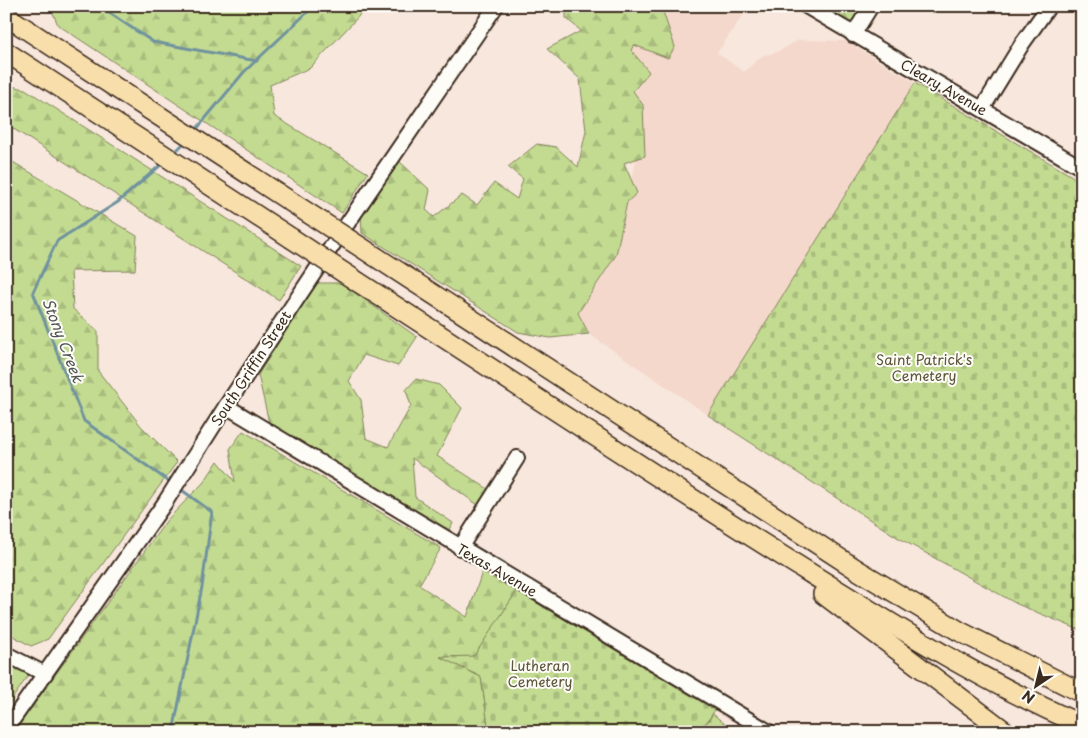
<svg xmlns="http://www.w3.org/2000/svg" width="1088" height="738" viewBox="0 0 1088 738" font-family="'Playpen Sans',sans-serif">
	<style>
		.built { fill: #f4d8cb }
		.forest { fill: url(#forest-firs); stroke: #7f8258 }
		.cemetery { fill: url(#cemetery-stones); stroke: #7f8258 }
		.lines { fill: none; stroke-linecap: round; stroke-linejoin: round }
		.stream { stroke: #6f929e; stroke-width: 3 }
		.minor-casing { stroke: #3b2a1e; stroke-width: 18 }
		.highway-casing { stroke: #3b2a1e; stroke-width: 22 }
		.minor { stroke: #fdfcf7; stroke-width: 14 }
		.highway { stroke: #f8deab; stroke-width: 19 }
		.highway-bridge-casing { stroke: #3b2a1e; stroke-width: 22; stroke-linecap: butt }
		.highway-bridge { stroke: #f8deab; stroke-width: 19 }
		.labels { text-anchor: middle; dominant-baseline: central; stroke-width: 4; stroke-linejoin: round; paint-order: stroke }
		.street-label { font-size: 14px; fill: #3b2a1e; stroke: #fdfcf7 }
		.park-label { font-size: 14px; fill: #5d563b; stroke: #fdfcf7 }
		.water-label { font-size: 15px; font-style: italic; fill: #505553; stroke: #fdfcf7 }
	</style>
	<defs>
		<pattern id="forest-firs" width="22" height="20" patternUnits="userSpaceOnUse" patternTransform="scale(1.25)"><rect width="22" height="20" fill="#c3db91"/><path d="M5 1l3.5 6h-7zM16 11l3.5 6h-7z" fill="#a8bc7d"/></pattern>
		<pattern id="cemetery-stones" width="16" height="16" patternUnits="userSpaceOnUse" patternTransform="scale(1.25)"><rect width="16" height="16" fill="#c3db91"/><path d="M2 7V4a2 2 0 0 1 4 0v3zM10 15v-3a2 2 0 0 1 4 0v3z" fill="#a8bc7d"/></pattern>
	</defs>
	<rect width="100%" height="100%" fill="#f8e7dd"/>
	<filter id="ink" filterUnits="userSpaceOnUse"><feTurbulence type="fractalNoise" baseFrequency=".02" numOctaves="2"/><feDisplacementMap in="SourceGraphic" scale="10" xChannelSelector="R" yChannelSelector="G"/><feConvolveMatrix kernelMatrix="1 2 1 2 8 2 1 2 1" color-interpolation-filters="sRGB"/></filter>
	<g filter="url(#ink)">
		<path class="built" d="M653,6H749L717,53L744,72L762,56L777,52L799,40L846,41L915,83L708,415L589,334L578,313L616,255L636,161L631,50Z"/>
		<g class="forest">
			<path d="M50,6H365L358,17L310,68L270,85L274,116L368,173L342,213L58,25Z"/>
			<path d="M566,6H661L675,47L668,58L634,45L631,50L649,72L633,91L643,105L645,156L624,163L637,193L627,202L616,255L578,313L589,334L550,338L518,332L362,233L361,215L398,160L430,190L426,210L434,217L462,195L477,205L494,183L517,199L523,179L508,167L537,144L556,147L578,167L586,131L580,79L547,49L581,31L566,18Z"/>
			<path d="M816,6H857L863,11L852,28Z"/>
			<path d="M6,85L25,89L301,266L279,300L6,124Z"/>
			<path d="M6,158L137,236L135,270L71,271L73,309L98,331V371L141,426L177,462L48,639L31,646L6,632Z"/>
			<path d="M316,283H341L417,337L398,366L364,355L349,381L361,400L366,438L388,447L411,406L406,390L416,379L439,385L462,408L437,456L488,489L478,505L412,458L415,497L453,523L448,534L270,427L258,375Z"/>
			<path d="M243,431L441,548L419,585L467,617L482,572L517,591L474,657H441L481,677L489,732H14L167,520L204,482L218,461L235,482L230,449Z"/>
			<path d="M6,660L30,673L6,708Z"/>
			<path d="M713,714L726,725L724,732H700Z"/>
		</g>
		<g class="cemetery">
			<path d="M915,83L1082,182V631L1017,604L897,537L708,415Z"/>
			<path d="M517,591L715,710L700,732H489L481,677L440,657L474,656Z"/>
		</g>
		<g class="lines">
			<g class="stream">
				<path d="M99,6L153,42L257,61"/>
				<path d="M195,131L244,72L314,6"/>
				<path d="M173,154L186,141"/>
				<path d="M164,162L118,202L57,241L33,292L84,421L171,483"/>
				<path d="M173,732L202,587L212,512L179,488"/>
			</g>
			<g class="minor-casing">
				<g id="minor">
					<path d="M806,6L1082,168"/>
					<path d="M853,35L871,6"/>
					<path d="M982,109L1022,44L1049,6"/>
					<path d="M226,406C406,516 588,623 769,732"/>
					<path d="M460,548L517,458"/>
					<path d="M6,654L45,674"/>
					<path d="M6,729L164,504L226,406L332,246L496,6"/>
				</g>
			</g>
			<g class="highway-casing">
				<g id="highway">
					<path d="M6,16L308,213"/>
					<path d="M6,52L291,238"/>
					<path d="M376,257L859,571L959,631L1082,693"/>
					<path d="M358,282C499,373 639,466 781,555C879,616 976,679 1082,725"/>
					<path d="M823,594L1006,732"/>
				</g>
			</g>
			<use href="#minor" class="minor"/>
			<use href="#highway" class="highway"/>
			<g class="highway-bridge-casing">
				<g id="highway-bridge">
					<path d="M308,213L376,257"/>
					<path d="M291,238L358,282"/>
				</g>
			</g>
			<use href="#highway-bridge" class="highway-bridge"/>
		</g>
	</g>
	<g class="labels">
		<g class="street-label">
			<text transform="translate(944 87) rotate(30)">Cleary Avenue</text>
			<text transform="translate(251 368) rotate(-57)">South Griffin Street</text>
			<text transform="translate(497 570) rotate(30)">Texas Avenue</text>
		</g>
		<g class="park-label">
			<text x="924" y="359">Saint Patrick's<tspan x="924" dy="16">Cemetery</tspan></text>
			<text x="540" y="665">Lutheran<tspan x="540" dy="16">Cemetery</tspan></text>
		</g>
		<g class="water-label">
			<text transform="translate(64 340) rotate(69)">Stony Creek</text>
		</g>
	</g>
	<rect width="1088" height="738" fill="none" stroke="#fdfcf7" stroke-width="25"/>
	<rect x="12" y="12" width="1063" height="713" fill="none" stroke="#3b2a1e" stroke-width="2" filter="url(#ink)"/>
	<g transform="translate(1036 686) rotate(215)" stroke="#fdfcf7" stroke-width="4" paint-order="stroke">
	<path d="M0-4L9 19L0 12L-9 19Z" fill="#3b2a1e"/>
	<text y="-8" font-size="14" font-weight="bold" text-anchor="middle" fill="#3b2a1e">N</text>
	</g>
</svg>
